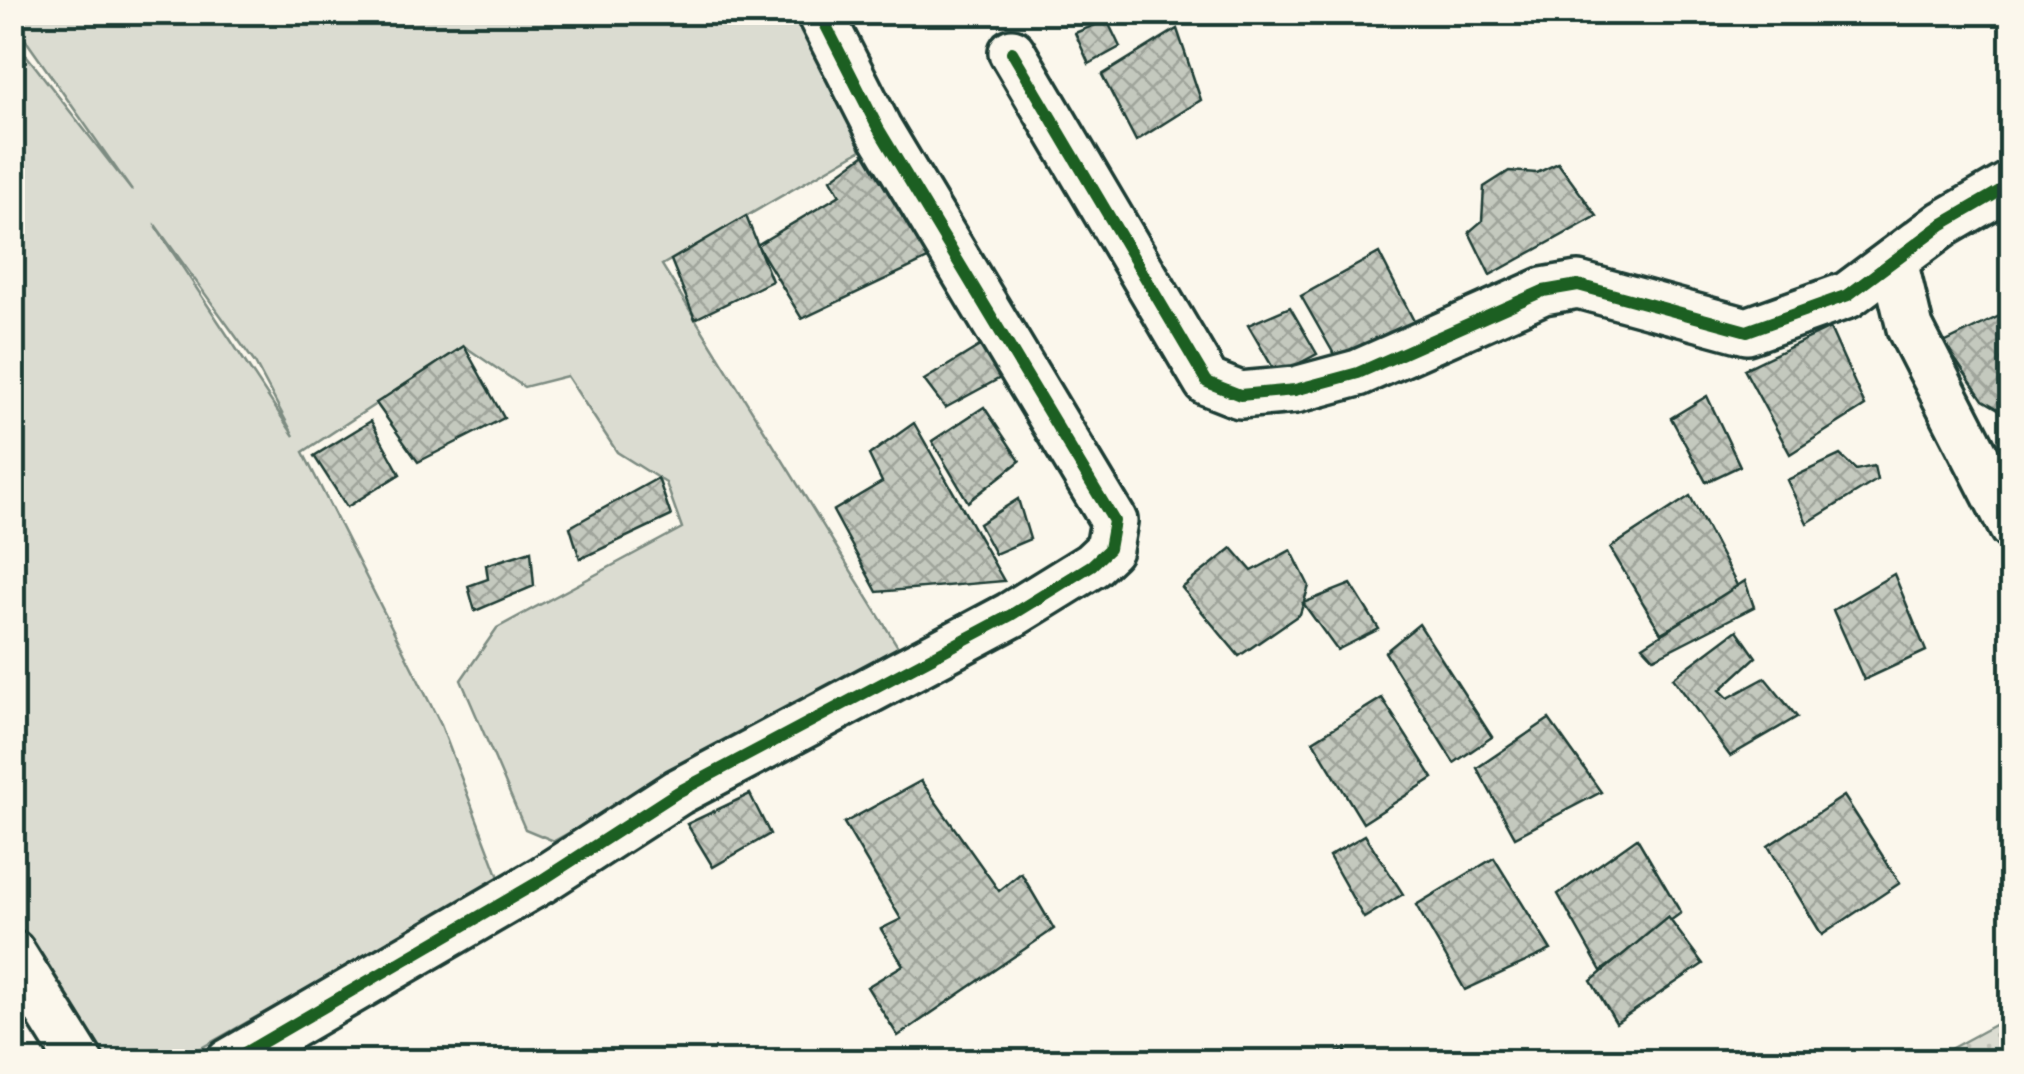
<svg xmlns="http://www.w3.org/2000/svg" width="2024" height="1074" viewBox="0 0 2024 1074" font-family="Kalam,sans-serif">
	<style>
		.grass { fill: url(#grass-dots); stroke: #7d8c82; stroke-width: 2.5 }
		.park { fill: #dbdcd1; stroke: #7d8c82; stroke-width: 2.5; fill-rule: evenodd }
		.building { fill: url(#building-cross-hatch); stroke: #1f3d34; stroke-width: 2.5 }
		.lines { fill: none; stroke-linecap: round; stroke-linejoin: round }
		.minor-casing { stroke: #1f3d34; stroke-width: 52 }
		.minor { stroke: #fbf7ec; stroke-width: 45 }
		.cycleway-casing { stroke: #fbf7ec; stroke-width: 19 }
		.cycleway { stroke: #1b5e20; stroke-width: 12 }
	</style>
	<defs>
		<pattern id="grass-dots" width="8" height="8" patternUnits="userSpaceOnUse" patternTransform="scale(2.5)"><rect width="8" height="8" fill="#dbdcd1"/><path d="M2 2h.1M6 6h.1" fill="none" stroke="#bcbeb4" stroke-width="1.8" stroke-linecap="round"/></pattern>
		<pattern id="building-cross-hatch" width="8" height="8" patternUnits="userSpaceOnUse" patternTransform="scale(2.5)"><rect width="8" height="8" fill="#c4c9be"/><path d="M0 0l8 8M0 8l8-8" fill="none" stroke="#9fa49b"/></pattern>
	</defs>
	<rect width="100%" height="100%" fill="#fbf7ec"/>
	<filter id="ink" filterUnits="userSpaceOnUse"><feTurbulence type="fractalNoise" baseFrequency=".01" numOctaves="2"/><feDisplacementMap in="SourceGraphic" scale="20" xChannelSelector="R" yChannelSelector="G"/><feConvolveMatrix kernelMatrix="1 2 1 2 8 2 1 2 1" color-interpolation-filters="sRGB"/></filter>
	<g filter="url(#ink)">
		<path class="grass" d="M2011,1016V1061H1928Z"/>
		<path class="park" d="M13,13H815L861,150L662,265L900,650L554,841L525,829L461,680L497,628L682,528L666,483L617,452L567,376L524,387L464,346L303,452L441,725L500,880L178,1061H100L13,919V38L132,191L13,22ZM156,226L255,363L294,436L156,227Z"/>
		<g class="building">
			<path d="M1107,20L1120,47L1089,64L1075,33Z"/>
			<path d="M1177,29L1201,100L1136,141L1102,75Z"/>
			<path d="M872,149L932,257L802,319L757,245L840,195L831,179Z"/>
			<path d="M1558,163L1597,216L1490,275L1469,232L1482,221L1484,187L1509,171L1537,173Z"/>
			<path d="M746,216L772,281L695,319L671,260Z"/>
			<path d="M1379,253L1418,329L1339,363L1301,296Z"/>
			<path d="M1290,307L1317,354L1277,375L1248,325Z"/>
			<path d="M2012,310V406L2002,411L1983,400L1944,343Z"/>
			<path d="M1830,328L1865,406L1790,454L1744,369Z"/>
			<path d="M983,344L1002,377L945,408L924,380Z"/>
			<path d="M464,346L504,418L418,462L376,403Z"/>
			<path d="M1707,396L1740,466L1706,482L1671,418Z"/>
			<path d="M984,407L1020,461L968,502L932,441Z"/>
			<path d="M371,421L400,474L347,507L314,456Z"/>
			<path d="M914,423L1004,581L877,592L833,511L882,482L869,455Z"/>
			<path d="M1840,455L1856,470L1874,466L1877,480L1807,523L1787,480Z"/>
			<path d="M658,478L671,516L580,559L570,527Z"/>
			<path d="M1690,496L1739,589L1661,633L1610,548Z"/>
			<path d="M1018,499L1030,539L995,554L979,524Z"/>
			<path d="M1232,548L1252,571L1291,550L1309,586L1300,614L1239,656L1182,588Z"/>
			<path d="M531,551L534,586L475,611L468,586L488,579L486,565Z"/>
			<path d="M1894,574L1926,651L1864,680L1833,610Z"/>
			<path d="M1745,581L1754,607L1654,658L1643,646Z"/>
			<path d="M1351,584L1379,629L1337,650L1303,603Z"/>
			<path d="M1419,624L1492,737L1454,763L1385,652Z"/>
			<path d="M1737,630L1756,657L1720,690L1728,698L1765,678L1797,717L1730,756L1673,678Z"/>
			<path d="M1382,698L1433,778L1363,823L1313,741Z"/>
			<path d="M1549,719L1601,792L1515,837L1477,768Z"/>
			<path d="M921,781L999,891L1021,873L1054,929L898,1036L867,987L903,965L881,929L901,919L844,823Z"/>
			<path d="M750,794L770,834L713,867L687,824Z"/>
			<path d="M1844,796L1900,883L1822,935L1768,846Z"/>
			<path d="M1365,835L1403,894L1364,918L1329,856Z"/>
			<path d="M1637,838L1681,913L1601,971L1558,894Z"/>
			<path d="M1494,858L1551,950L1465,990L1416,905Z"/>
			<path d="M1668,917L1703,964L1616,1023L1591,981Z"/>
			<path d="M1345,1049L1350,1062H1321Z"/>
		</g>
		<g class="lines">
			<g class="minor-casing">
				<g id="minor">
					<path d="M1012,52L1207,382L1240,395L1295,390L1358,373L1543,291L1578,285L1747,331L1848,295L1943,224L2012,184"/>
					<path d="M1894,261L1910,328L2012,527"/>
					<path d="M12,953L80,1062"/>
					<path d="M229,1062L542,880L678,792L1011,615L1092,565L1109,549L1114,521L878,128L819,12"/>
				</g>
			</g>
			<use href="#minor" class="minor"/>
			<g class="cycleway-casing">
				<g id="cycleway">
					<path d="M1012,52L1207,382L1240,395L1295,390L1358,373L1543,291L1578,285L1747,331L1848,295L1943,224L2012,184"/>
					<path d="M229,1062L542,880L678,792L1011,615L1092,565L1109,549L1114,521L878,128L819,12"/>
				</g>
			</g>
			<use href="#cycleway" class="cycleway"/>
		</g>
	</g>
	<rect width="2024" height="1074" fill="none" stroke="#fbf7ec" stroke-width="50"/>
	<rect x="25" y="25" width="1974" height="1024" fill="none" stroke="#1f3d34" stroke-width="4" filter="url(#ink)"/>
</svg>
